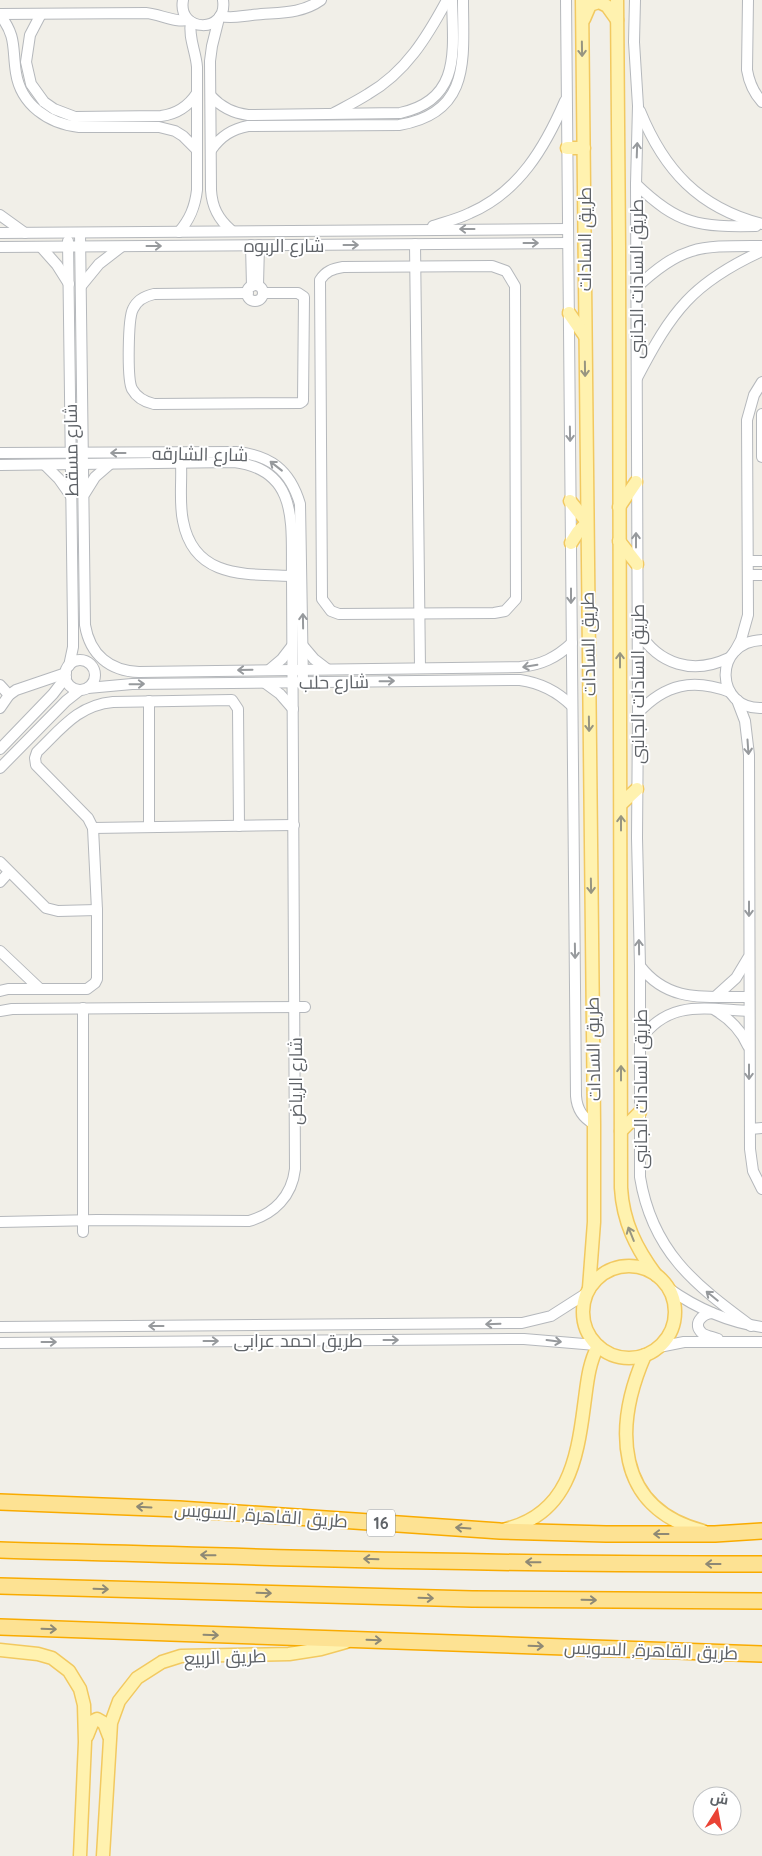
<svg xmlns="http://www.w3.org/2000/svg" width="762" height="1856" viewBox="0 0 762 1856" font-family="Quicksand,Cairo,sans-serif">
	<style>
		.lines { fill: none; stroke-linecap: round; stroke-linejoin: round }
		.minor-casing { stroke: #b5b8bc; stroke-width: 12 }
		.major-casing { stroke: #f2c960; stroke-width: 15 }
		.highway-casing { stroke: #f9ab00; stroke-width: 18 }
		.minor { stroke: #fff; stroke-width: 10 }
		.major { stroke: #fff2af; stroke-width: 12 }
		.highway { stroke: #fde293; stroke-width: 15 }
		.oneway { stroke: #979581 }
		.oneway2 { stroke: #979a9d }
		.oneway3 { stroke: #8e8975 }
		.labels { text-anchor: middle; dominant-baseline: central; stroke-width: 4; stroke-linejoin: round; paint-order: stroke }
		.shield { fill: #fff; stroke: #8f9295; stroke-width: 1 }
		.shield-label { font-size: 16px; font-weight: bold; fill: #5f6368 }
		.street-label { font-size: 18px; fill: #5f6368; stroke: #fff }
	</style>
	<rect width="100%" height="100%" fill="#f1efe8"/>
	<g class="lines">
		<g class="minor-casing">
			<g id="minor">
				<path d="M183,0C177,33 228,34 223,0"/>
				<path d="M566,0L576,1096C577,1110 583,1118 594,1124"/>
				<path d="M635,0L634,42L638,106L636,184L638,713L637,838L640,966V1177C652,1251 694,1284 751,1326"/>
				<path d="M748,0L747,70C749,82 753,92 762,102"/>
				<path d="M0,14L146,13C159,14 176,23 188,20"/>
				<path d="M41,14L30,35L26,62L31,84L44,102L54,109L75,117L161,116C177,114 188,107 197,93"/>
				<path d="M0,15C17,37 12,48 16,73C21,105 49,124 79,127H159L175,131L183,136L197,150"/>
				<path d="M220,16C232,19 241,16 252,15C276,12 300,15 321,0"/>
				<path d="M219,18L212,46L210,61L211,190C212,207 218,219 231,230"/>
				<path d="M211,96C221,107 232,113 248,115L400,113C462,100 453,49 452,0"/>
				<path d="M640,111C664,170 699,208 762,224"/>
				<path d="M334,113C345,107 357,101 368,94C406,72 427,37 447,0"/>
				<path d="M211,150C221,136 232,129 248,126L399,125C472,113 463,58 463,0"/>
				<path d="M636,184C678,225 699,227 756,226"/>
				<path d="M0,215L25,233"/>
				<path d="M433,226C445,222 458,219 470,213C519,192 545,147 565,101"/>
				<path d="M179,232C190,219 195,207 197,190V67C196,52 188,37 191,22"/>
				<path d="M0,233L568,229"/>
				<path d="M80,233L85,625C90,655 110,671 139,672L520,667C541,665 556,658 572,643"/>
				<path d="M68,241L73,626V647L69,666"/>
				<path d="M415,244L420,668"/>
				<path d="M251,245L252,286"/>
				<path d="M0,247L568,243"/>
				<path d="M41,247L57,265L69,284"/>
				<path d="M492,266L506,271L515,286L516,599L505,611L494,613L339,614L331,611L322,599L320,280C326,271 332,269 343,267Z"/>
				<path d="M258,285L259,245"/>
				<circle cx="255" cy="293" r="8"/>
				<path d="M81,286L99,264L121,247"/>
				<path d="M636,288C682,244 701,246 762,246"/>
				<path d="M248,293L154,294C145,296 137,300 133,309C128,318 127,379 132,389C137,398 145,402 154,404L300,403L303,401L304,297L298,293H263"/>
				<path d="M637,378C672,311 692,283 762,251"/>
				<path d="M762,414V457"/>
				<path d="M0,453L236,452C270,455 290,470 300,504L303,682"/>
				<path d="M181,463C182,482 179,503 183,521C194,579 246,574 292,576"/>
				<path d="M0,465L234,462C300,470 291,526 292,576L295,1169C292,1196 274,1214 249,1221L97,1220L0,1222"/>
				<path d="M45,465L59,479L71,496"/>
				<path d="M85,493L95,477L110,464"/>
				<path d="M749,561H762"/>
				<path d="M749,575H762"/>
				<path d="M638,631C659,665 693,675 729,658"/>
				<path d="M762,640C712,642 715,710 762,708"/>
				<path d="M303,646L314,659L327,669"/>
				<path d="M735,651L741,640L748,615L747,420L754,395L762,382"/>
				<circle cx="80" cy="675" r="15"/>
				<path d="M269,670L282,659L292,646"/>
				<path d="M265,683L280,694L293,709"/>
				<path d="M0,685L9,695"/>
				<path d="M88,688L132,684L520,680C541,683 557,691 572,706"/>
				<path d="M737,700L745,721L749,755L750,1149L753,1171L762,1189"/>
				<path d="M149,701V827"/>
				<path d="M0,708L9,695L16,690L66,673"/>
				<path d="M638,713C665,684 693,678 730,692"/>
				<path d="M0,749L53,694L66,677"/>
				<path d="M0,768L66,701L80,690"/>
				<path d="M93,828L294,825"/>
				<path d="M0,862L46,908L58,911L97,910"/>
				<path d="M0,882L9,872"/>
				<path d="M0,951L39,988"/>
				<path d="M640,966C669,1004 707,996 749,997"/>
				<path d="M0,991L8,989H87L95,983L97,979V910L93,828L88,818L36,765L35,758L37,752C61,729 78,705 113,702L232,700L238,709L239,826"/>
				<path d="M715,997L736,978L748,958"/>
				<path d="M715,1010C730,1019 741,1030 748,1046"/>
				<path d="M0,1011L12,1009L305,1007"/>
				<path d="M640,1040C669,999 705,1009 749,1011"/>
				<path d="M750,1129L762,1128"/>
				<path d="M83,1232V1008"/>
				<path d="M668,1288C696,1308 728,1322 762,1327"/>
				<path d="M712,1313C702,1314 692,1324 702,1333C706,1336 713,1337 718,1339"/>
				<path d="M0,1327L522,1323L551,1316L587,1293"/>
				<path d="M0,1343L524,1339L596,1345"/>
				<path d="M659,1347L684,1342H762"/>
			</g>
		</g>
		<g class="major-casing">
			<g id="major">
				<path d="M582,0L594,1124V1222L589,1288"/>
				<path d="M617,0L619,247L621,1188C623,1222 636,1248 656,1275"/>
				<path d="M584,19L590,5L599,2L607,6L617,20"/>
				<path d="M567,148H584"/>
				<path d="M569,313L585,336"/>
				<path d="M570,501L587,522"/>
				<path d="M619,507L636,482"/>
				<path d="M619,541L637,564"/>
				<path d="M571,543L578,532L587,523"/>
				<path d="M621,804L637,789"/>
				<path d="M621,1131L640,1112"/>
				<circle cx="629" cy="1312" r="46"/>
				<path d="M645,1355C614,1426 614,1508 703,1531"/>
				<path d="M506,1529C567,1514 577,1461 584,1406C587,1385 588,1365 598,1346"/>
				<path d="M0,1650L38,1654L52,1658L69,1671L80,1689L84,1705L85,1742L80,1856"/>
				<path d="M87,1736L93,1721L97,1719L104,1723L109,1736"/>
				<path d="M103,1856L111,1723L119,1701L137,1678L162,1662L181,1656L289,1654L321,1649L346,1642"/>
			</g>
		</g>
		<g class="highway-casing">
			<g id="highway">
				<path d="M0,1502L179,1509L500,1531L606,1534H715L762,1531"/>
				<path d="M0,1550C254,1557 508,1565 762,1564"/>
				<path d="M0,1586L472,1599L762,1601"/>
				<path d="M0,1627L762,1654"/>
			</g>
		</g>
		<use href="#minor" class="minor"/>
		<use href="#major" class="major"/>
		<use href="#highway" class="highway"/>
	</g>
	<defs><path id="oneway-shaft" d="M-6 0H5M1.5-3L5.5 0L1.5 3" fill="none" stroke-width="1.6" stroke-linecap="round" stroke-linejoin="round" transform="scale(1.25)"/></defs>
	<g class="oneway">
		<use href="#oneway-shaft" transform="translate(582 49) rotate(89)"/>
		<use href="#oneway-shaft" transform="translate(585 369) rotate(89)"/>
		<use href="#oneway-shaft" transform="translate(620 660) rotate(-90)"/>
		<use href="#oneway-shaft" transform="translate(589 724) rotate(89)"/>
		<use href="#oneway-shaft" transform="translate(621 823) rotate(-90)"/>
		<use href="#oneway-shaft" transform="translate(591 886) rotate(89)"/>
		<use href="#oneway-shaft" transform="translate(621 1073) rotate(-90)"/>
		<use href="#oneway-shaft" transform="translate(631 1234) rotate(-112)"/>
	</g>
	<g class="oneway2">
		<use href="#oneway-shaft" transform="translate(637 150) rotate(-88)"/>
		<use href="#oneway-shaft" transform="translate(467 229) rotate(180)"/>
		<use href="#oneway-shaft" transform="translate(531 243)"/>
		<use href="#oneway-shaft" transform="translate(351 245)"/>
		<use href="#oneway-shaft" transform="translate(154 246)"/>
		<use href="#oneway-shaft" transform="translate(570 434) rotate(89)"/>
		<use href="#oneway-shaft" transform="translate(118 453) rotate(180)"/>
		<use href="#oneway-shaft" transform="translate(276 466) rotate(-142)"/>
		<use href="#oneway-shaft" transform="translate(636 540) rotate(-90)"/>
		<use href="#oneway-shaft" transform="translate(571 596) rotate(90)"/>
		<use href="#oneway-shaft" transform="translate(303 621) rotate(-91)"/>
		<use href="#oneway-shaft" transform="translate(530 666) rotate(171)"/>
		<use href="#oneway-shaft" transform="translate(245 670) rotate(179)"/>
		<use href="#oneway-shaft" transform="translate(387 681) rotate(-1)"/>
		<use href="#oneway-shaft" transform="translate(137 684) rotate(-1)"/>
		<use href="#oneway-shaft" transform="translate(748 747) rotate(86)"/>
		<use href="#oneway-shaft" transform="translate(749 909) rotate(90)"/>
		<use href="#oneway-shaft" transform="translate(639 947) rotate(-91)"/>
		<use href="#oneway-shaft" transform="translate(575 951) rotate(89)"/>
		<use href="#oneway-shaft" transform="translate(749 1072) rotate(90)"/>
		<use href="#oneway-shaft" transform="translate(712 1296) rotate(-141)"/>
		<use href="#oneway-shaft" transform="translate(493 1324) rotate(178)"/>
		<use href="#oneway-shaft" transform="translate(156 1326) rotate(180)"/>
		<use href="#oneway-shaft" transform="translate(391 1340)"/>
		<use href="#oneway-shaft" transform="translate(211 1341)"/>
		<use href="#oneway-shaft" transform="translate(554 1341) rotate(7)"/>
		<use href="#oneway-shaft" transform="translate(49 1342)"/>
	</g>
	<g class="oneway3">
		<use href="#oneway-shaft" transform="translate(144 1507) rotate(-177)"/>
		<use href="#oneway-shaft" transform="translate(463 1528) rotate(-176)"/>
		<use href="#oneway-shaft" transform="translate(661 1534) rotate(180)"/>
		<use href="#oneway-shaft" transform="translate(208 1555) rotate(-179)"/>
		<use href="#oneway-shaft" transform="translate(371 1559) rotate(-178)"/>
		<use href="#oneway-shaft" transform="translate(533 1562) rotate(-179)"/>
		<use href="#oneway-shaft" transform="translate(713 1564) rotate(180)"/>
		<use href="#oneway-shaft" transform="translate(101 1589) rotate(2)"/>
		<use href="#oneway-shaft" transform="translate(264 1593) rotate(2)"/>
		<use href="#oneway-shaft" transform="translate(426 1598) rotate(2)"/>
		<use href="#oneway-shaft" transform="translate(589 1600) rotate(1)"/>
		<use href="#oneway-shaft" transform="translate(49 1629) rotate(2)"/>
		<use href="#oneway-shaft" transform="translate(211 1635) rotate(2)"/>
		<use href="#oneway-shaft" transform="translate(374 1640) rotate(2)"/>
		<use href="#oneway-shaft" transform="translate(536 1646) rotate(2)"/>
	</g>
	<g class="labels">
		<rect class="shield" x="367" y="1509.5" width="28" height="27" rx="4"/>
		<g class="shield-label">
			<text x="381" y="1523">16</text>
		</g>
		<g class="street-label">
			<text transform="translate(584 239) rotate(-90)">طريق السادات</text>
			<text x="284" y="245">شارع الربوه</text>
			<text transform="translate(636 279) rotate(-90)">طريق السادات الجانبى</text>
			<text transform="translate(71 450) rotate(-91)">شارع مسقط</text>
			<text transform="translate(200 454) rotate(1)">شارع الشارقه</text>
			<text transform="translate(588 644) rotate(-91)">طريق السادات</text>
			<text transform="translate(334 682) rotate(-1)">شارع حلب</text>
			<text transform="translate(637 684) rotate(-90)">طريق السادات الجانبى</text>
			<text transform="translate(593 1049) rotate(-91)">طريق السادات</text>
			<text transform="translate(295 1081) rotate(-90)">شارع الرياض</text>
			<text transform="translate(640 1089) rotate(-90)">طريق السادات الجانبى</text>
			<text x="298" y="1340">طريق احمد عرابى</text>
			<text transform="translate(261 1515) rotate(4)">طريق القاهرة, السويس</text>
			<text transform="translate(651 1650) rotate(2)">طريق القاهرة, السويس</text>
			<text transform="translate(225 1657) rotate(-2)">طريق الربيع</text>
		</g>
	</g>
	<g transform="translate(717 1811) rotate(11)"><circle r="24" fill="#ffffff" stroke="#bfc1c3"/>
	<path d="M0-4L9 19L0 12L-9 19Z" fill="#ea4335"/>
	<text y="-8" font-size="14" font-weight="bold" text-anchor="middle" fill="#5f6368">ش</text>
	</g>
</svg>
